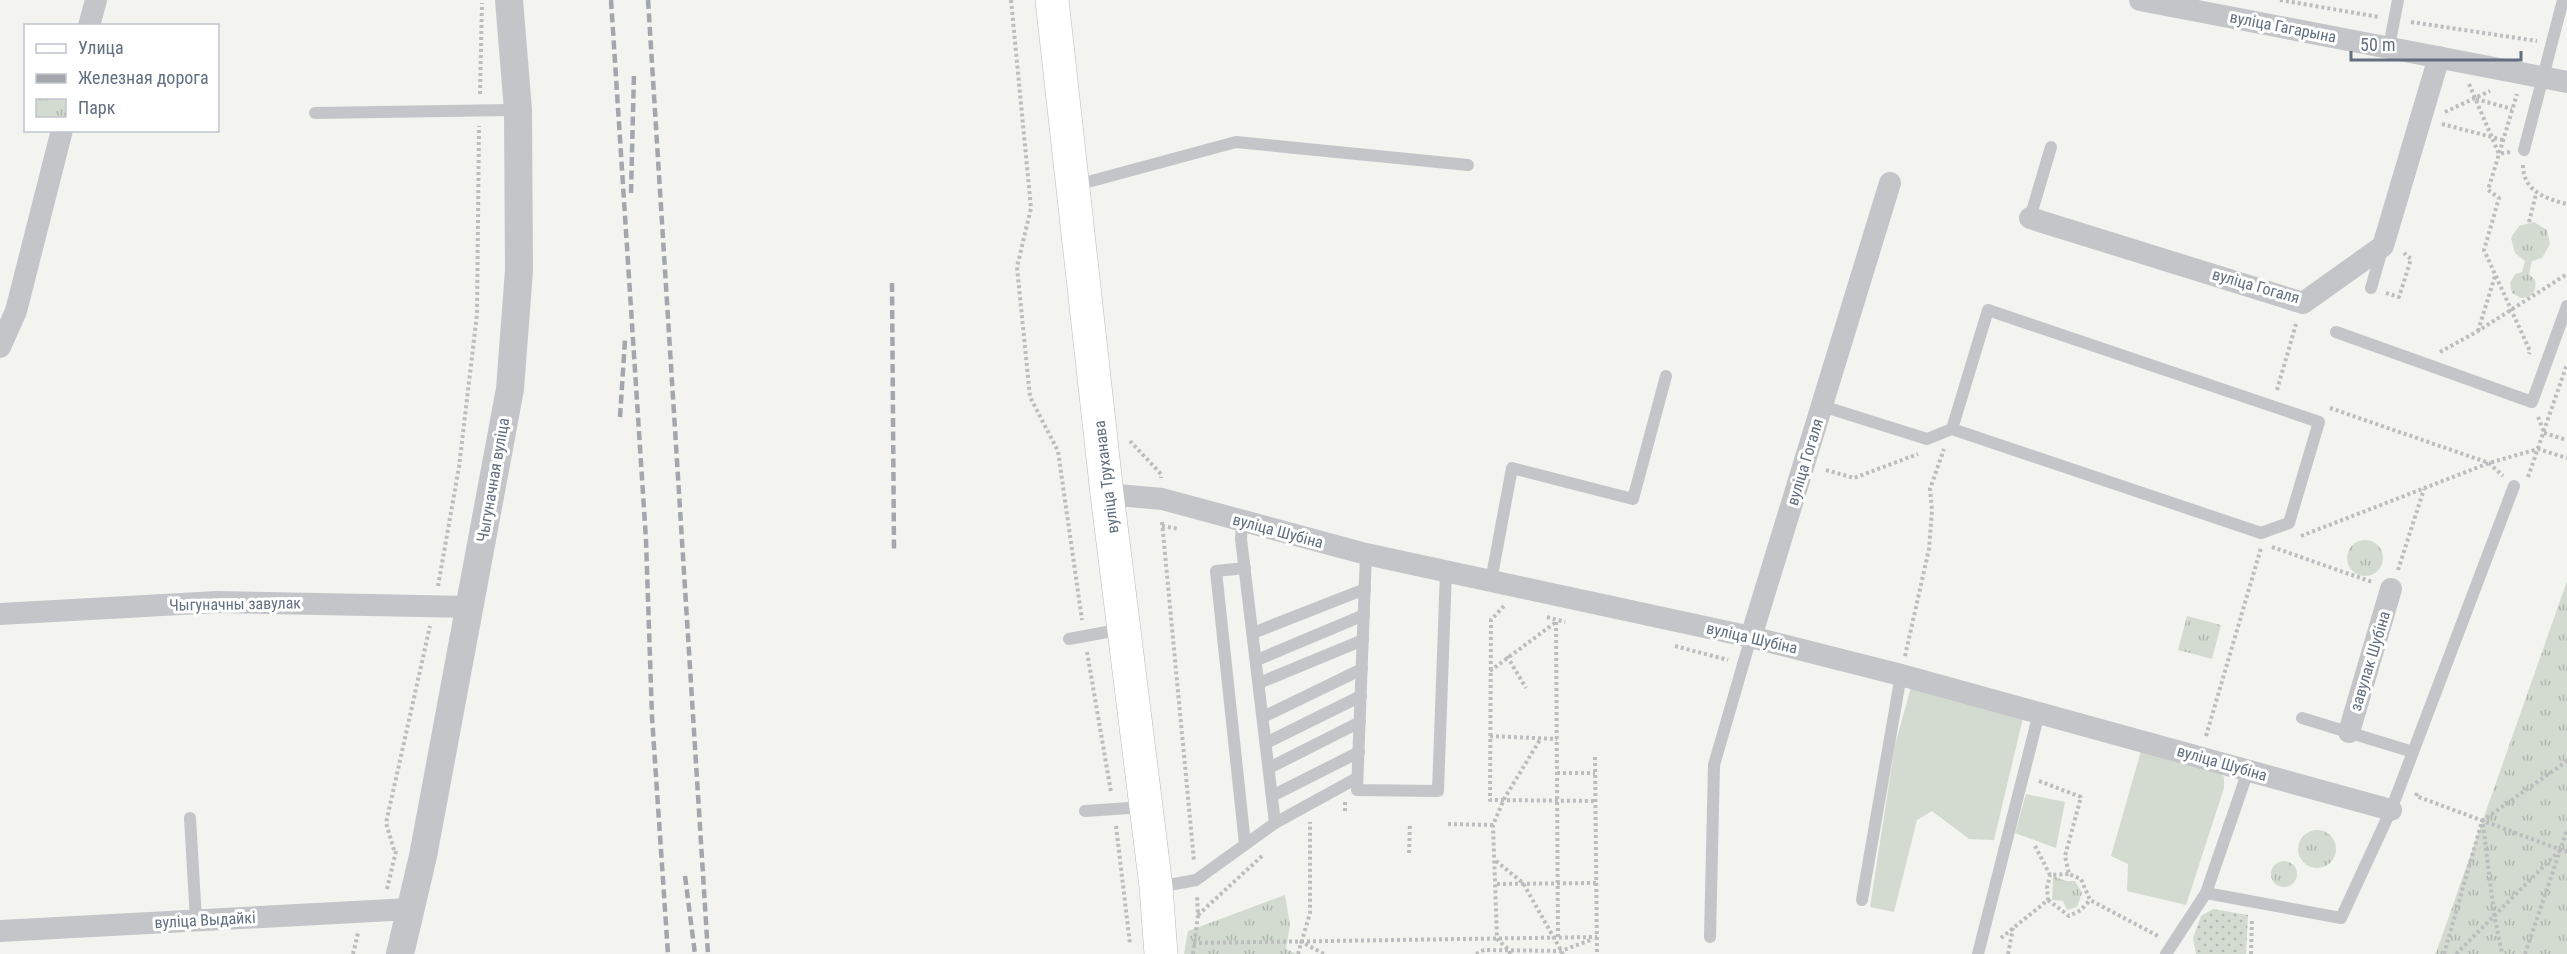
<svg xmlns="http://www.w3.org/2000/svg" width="2567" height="954" viewBox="0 0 2567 954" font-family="'Roboto Condensed',sans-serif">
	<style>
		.grass { fill: url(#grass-dots) }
		.park { fill: url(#park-tufts) }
		.garden { fill: #d3dbd0 }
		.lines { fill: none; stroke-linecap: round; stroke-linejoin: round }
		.secondary-casing { stroke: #b7babf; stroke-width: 34 }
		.path { stroke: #bcbdbf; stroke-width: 4; stroke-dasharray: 3 3; stroke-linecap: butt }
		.service { stroke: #c3c5c9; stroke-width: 12 }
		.minor { stroke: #c3c5c9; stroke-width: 22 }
		.tertiary { stroke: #c3c5c9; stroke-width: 28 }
		.secondary { stroke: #fff; stroke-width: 33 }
		.rail { stroke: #a3a7ad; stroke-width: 4.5; stroke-dasharray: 9 4.5; stroke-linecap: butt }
		.labels { text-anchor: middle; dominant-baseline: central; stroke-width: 6; stroke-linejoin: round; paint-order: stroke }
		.street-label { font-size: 16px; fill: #626f81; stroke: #fff }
	</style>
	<defs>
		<pattern id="grass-dots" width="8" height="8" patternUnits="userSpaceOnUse" patternTransform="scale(1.5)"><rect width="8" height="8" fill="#d3dbd0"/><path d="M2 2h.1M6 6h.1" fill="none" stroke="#afb6ae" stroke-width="1.8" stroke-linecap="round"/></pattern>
		<pattern id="park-tufts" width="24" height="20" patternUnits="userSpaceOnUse" patternTransform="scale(1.5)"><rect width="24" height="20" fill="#d3dbd0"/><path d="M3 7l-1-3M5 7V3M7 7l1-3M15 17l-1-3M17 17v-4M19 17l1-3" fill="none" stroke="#afb6ae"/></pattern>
	</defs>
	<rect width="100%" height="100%" fill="#f3f4ef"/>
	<path class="grass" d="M2213,909L2248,915L2246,954H2196L2193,938L2201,916Z"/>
	<g class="park">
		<path d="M2534,222L2547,230L2550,244L2542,258L2532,261L2529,274L2535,280C2537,291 2532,298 2521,298L2512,293L2510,283L2515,274L2522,272L2525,261L2515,253L2511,238L2519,226Z"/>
		<circle cx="2365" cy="558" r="18"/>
		<path d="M2567,581V954H2434L2436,953Z"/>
		<path d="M2187,616L2221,625L2212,659L2178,650Z"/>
		<circle cx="2317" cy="849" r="19"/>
		<circle cx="2284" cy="874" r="13"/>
		<path d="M2053,876L2066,881H2075L2082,893L2077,907L2067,910L2063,901L2052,900Z"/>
		<path d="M1285,895L1290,925L1286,949L1297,954H1184L1188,931Z"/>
	</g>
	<g class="garden">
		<path d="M1911,687L2023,718L1994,840L1969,839L1932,811L1917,820L1894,912L1870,907L1895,745Z"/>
		<path d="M2141,751L2218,771L2224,777V788L2186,905L2127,891L2128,864L2111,856Z"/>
		<path d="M2026,794L2065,802L2056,848L2015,833Z"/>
	</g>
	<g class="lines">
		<g class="secondary-casing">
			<path id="secondary" d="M1052,0L1107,494L1156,887L1161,954"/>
		</g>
		<g class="path">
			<path d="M1011,0L1031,208L1017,267L1030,397L1058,451L1082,620"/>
			<path d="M2280,0L2379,17"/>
			<path d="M2411,22L2537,41"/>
			<path d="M2469,84L2499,154L2488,190L2499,198L2484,250L2530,351L2529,354"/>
			<path d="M480,94L482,3"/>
			<path d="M2476,99L2512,109"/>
			<path d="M2445,112L2490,91"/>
			<path d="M2442,124L2503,140"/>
			<path d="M2510,152L2499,154L2517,94"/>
			<path d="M2523,165C2523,191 2546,199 2567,204"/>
			<path d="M2529,222L2536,194"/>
			<path d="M2386,293L2399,297L2411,259L2404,253"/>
			<path d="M2478,331L2495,276"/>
			<path d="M2440,352L2478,331L2567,274"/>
			<path d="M2277,390L2296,324"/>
			<path d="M2330,408L2489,463L2503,476"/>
			<path d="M2538,417L2544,432"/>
			<path d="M2544,433L2567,440"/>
			<path d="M1130,441L1161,474V478"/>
			<path d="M1826,470L1854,478L1918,454"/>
			<path d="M2528,477L2567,364"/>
			<path d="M1162,522L1194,861"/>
			<path d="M1162,526L1179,529"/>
			<path d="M2301,536L2489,463L2538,449L2567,458"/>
			<path d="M2272,547L2372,582"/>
			<path d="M2398,570L2424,489"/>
			<path d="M438,586L459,467L477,314L479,126"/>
			<path d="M1504,606L1491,620L1490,800L1595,801"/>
			<path d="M1547,617L1565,622"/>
			<path d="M1556,622L1558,938"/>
			<path d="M1675,646L1728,660"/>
			<path d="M1087,652L1111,792"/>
			<path d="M1507,656L1526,688"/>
			<path d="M1905,656L1929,549L1932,510L1930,489L1944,449"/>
			<path d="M1490,671L1556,622"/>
			<path d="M1490,736L1557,739"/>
			<path d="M2206,736L2261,548"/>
			<path d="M1595,757L1597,954"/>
			<path d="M1557,773H1595"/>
			<path d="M2039,781L2081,797L2065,856L2069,874L2081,879L2090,900L2158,936"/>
			<path d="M2417,793L2416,796L2567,852"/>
			<path d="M1345,802V813"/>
			<path d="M1448,824L1493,825"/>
			<path d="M2483,824L2494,914L2502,954"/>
			<path d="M1116,826L1130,944"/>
			<path d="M2035,846L2050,875L2069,874"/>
			<path d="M394,850L386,823L430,626"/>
			<path d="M1409,853L1410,824"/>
			<path d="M1496,861L1523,883L1563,954"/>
			<path d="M1497,884L1596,883"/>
			<path d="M387,889L396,851"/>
			<path d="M2048,900L2069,916L2081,910L2090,900"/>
			<path d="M1198,915L1262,856"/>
			<path d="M2001,938L2048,900L2047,888L2050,875"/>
			<path d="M1300,941L1324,954"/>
			<path d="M1193,943L1597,937"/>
			<path d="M353,954L358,933"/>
			<path d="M1193,954L1198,915L1197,895"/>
			<path d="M1298,954L1310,913V822"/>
			<path d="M1476,954L1484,950L1561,951L1593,939"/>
			<path d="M1510,954L1509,950L1497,939L1493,825L1504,799L1541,738"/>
			<path d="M2008,954L2013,928"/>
			<path d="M2251,954L2252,919"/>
			<path d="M2444,954L2482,821L2567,761"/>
			<path d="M2456,954L2560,850"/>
			<path d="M2525,954L2567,830"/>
		</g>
		<g class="service">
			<path d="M2389,47L2398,0"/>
			<path d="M315,113L518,110"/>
			<path d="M2524,150L2563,0"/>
			<path d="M1073,186L1236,142L1468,165"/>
			<path d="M2030,218L2051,147"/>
			<path d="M2371,288L2382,250"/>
			<path d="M2336,332L2532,402L2567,306"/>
			<path d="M1822,406L1927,439L1952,429L2261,533L2289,523L2319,422L1988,310L1952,429"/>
			<path d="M1242,521L1241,539L1275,823"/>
			<path d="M1366,554L1357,790L1438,791L1446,571"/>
			<path d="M1245,568L1216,571L1245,844"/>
			<path d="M1491,581L1512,468L1633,499L1666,376"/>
			<path d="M1253,633L1365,589"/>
			<path d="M1069,639L1123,629"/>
			<path d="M1257,660L1364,615"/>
			<path d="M1259,683L1363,640"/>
			<path d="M1263,717L1362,669"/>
			<path d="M2302,718L2413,752"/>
			<path d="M1266,743L1361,696"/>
			<path d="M1269,768L1360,722"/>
			<path d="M1272,796L1359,752"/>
			<path d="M1085,811L1144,807"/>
			<path d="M190,818L196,920"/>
			<path d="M1158,887L1196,880L1275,823L1357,778"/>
			<path d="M2206,893L2248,771"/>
			<path d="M1862,900L1901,675"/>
			<path d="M1710,937L1714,765L1751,637"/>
			<path d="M1978,954L2039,713"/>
			<path d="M2166,954L2206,893L2341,918L2391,810L2514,486"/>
		</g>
		<g class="minor">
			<path d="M2140,0L2567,82"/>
			<path d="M89,26L96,0"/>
			<path d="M2030,218L2303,303L2383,246L2439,57"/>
			<path d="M0,347L16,311L62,130"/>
			<path d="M1107,494L1162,499L1366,554L1751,637L1901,675L2391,810"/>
			<path d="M0,614L217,602L470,607"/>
			<path d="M1751,637L1890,183"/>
			<path d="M2349,732L2391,589"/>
			<path d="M0,931L410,909"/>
		</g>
		<path class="tertiary" d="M400,954L423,856L510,389L519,270L518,110L509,0"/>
		<use href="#secondary" class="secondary"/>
		<g class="rail">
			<path d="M611,0L646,540L652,717L668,954"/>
			<path d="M648,0L708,954"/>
			<path d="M631,193L634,73"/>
			<path d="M892,283L894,551"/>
			<path d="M620,417L625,340"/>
			<path d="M685,876L695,954"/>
		</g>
	</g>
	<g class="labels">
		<g class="street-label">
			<text transform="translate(2283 27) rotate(11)">вуліца Гагарына</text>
			<text transform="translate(2256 286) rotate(16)">вуліца Гогаля</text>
			<text transform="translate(1805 462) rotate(-73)">вуліца Гогаля</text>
			<text transform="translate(1106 477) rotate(-97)">вуліца Труханава</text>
			<text transform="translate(493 480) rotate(-80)">Чыгуначная вуліца</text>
			<text transform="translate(1278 531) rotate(15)">вуліца Шубіна</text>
			<text transform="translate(235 604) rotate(-1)">Чыгуначны завулак</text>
			<text transform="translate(1752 638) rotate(13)">вуліца Шубіна</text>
			<text transform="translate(2370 661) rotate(-73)">завулак Шубіна</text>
			<text transform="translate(2222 763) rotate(16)">вуліца Шубіна</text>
			<text transform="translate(205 920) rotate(-3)">вуліца Выдайкі</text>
		</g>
	</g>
	<rect x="24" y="24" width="195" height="108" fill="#ffffff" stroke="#c0c5cd" stroke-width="1.5"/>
	<rect x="36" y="44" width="30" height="9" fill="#ffffff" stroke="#c0c5cd" stroke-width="1.5"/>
	<text x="78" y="54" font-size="18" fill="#626f81">Улица</text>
	<rect x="36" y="74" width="30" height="9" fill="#a3a7ad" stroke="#c0c5cd" stroke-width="1.5"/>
	<text x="78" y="84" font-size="18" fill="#626f81">Железная дорога</text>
	<rect x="36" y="99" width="30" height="18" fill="url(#park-tufts)" stroke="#c0c5cd" stroke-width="1.5"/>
	<text x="78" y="114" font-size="18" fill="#626f81">Парк</text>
	<path d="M2351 51v9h170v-9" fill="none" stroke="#626f81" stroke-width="3"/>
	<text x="2360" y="51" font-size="18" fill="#626f81" stroke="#ffffff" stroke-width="4.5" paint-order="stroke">50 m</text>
</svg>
